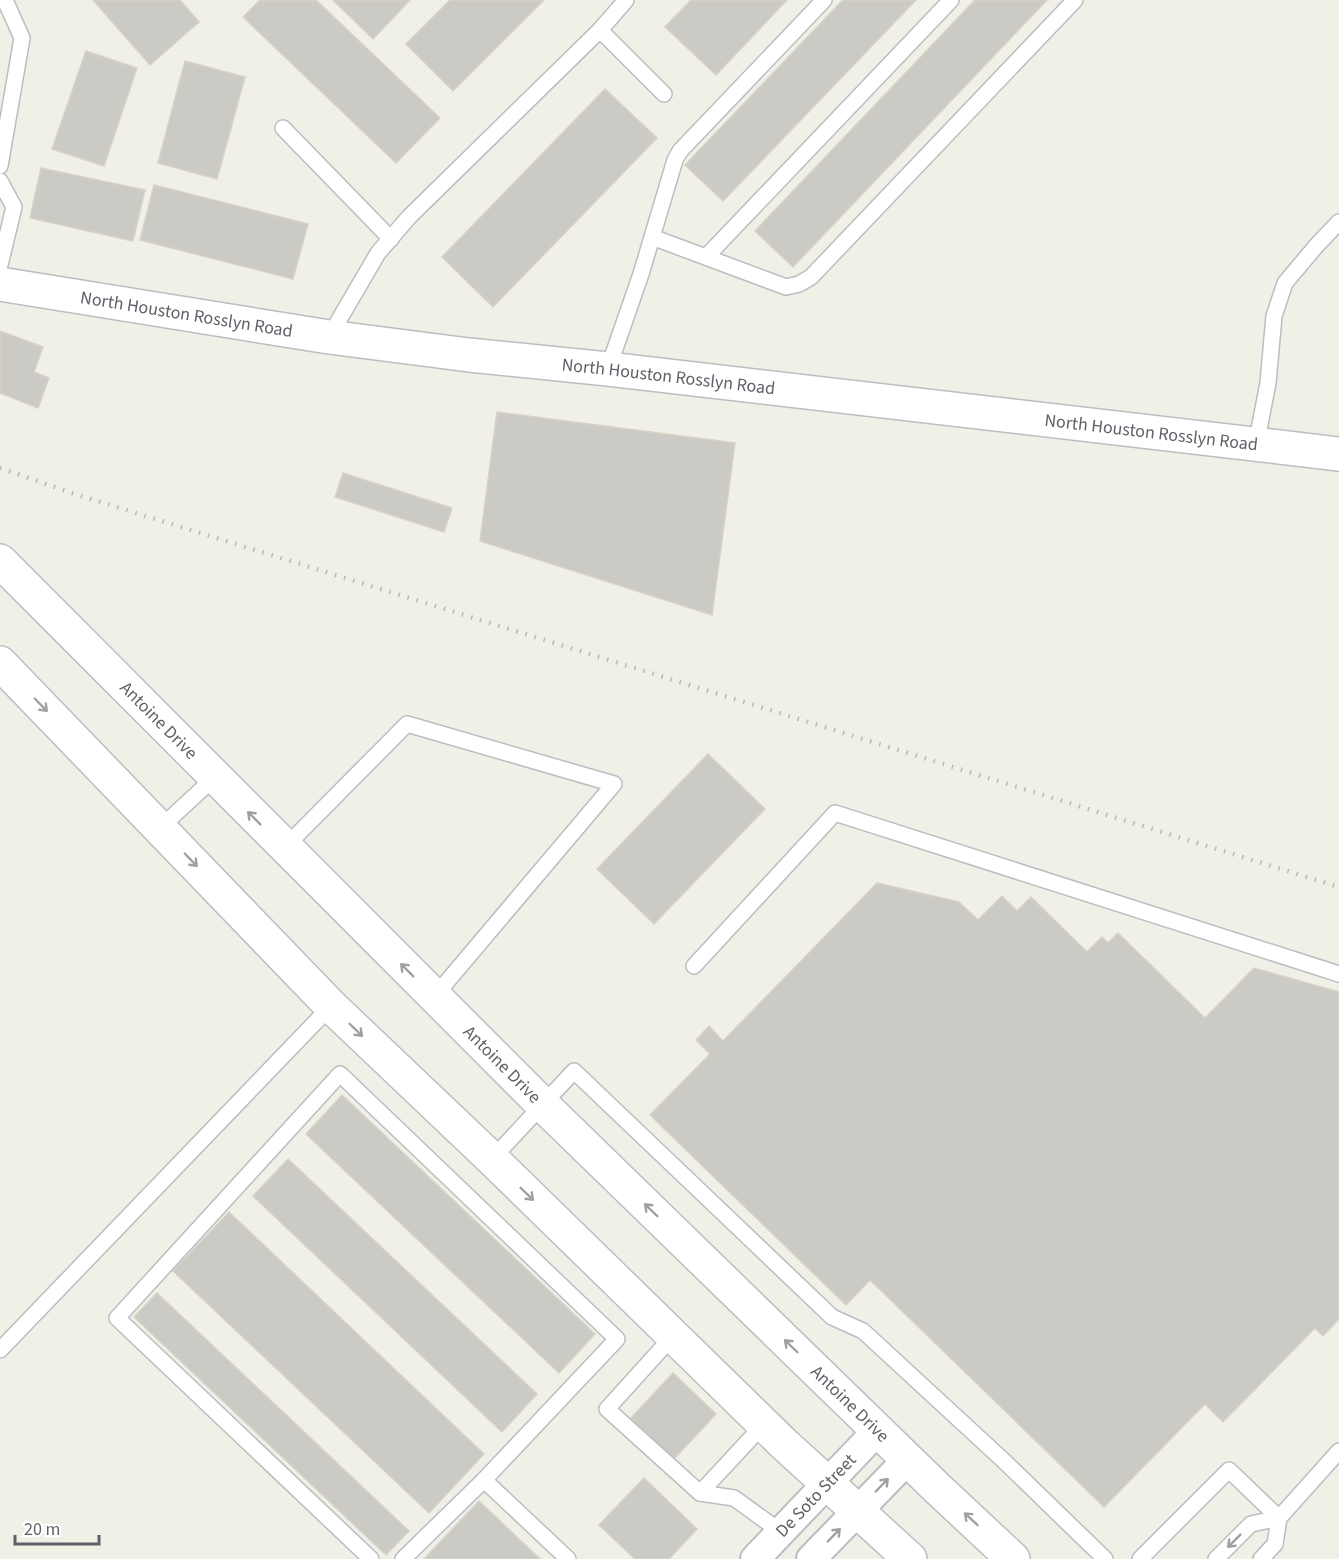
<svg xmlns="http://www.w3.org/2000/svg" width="1339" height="1559" viewBox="0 0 1339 1559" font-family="'Source Sans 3',sans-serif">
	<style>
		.building { fill: #cccac4; stroke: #d5d3c5; stroke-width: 1.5 }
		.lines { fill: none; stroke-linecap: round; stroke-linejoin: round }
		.service-casing { stroke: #bbbdc2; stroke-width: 18 }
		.minor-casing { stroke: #bbbdc2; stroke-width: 32 }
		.tertiary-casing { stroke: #bbbdc2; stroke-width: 36 }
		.secondary-casing { stroke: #bcbec4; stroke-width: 36 }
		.service { stroke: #fff; stroke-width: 15 }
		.minor { stroke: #fff; stroke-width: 28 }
		.tertiary { stroke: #fff; stroke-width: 33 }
		.secondary { stroke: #fff; stroke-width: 33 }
		.rail { stroke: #b7b8b8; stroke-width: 4.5; stroke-dasharray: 1.5 8; stroke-linecap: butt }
		.oneway { stroke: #9ea0a4 }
		.labels { text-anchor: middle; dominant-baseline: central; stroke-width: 6; stroke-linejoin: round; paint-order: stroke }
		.street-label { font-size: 18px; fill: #5e6167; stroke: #fff }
	</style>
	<rect width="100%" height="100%" fill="#f0f0e7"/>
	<g class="building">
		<path d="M93,0H180L199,22L150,65Z"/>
		<path d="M260,0H316L440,118L396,163L243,17Z"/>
		<path d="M333,0H410L373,39Z"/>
		<path d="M450,0H544L453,91L406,44Z"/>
		<path d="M691,0H787L716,75L665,27Z"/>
		<path d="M843,0H916L723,201L685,165Z"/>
		<path d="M975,0H1047L793,267L755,231Z"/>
		<path d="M86,51L137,68L104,166L52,149Z"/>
		<path d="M185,61L245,77L217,179L158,163Z"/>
		<path d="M605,89L657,138L493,307L442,257Z"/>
		<path d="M41,168L145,190L133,241L30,218Z"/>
		<path d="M154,185L308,224L293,279L140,240Z"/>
		<path d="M0,331L43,347L34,372L49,378L38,408L0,393Z"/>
		<path d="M497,412L735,443L712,615L480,541Z"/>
		<path d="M343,473L452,508L444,532L335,497Z"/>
		<path d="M708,754L765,809L654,924L597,869Z"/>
		<path d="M877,883L959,902L978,920L1002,896L1017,911L1031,897L1087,952L1102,937L1108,943L1118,933L1205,1018L1254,968L1339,992V1319L1323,1336L1315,1328L1223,1422L1205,1404L1104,1507L870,1280L846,1305L650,1115L710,1054L696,1040L709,1026L723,1041Z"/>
		<path d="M342,1095L595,1334L559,1373L306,1134Z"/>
		<path d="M288,1159L537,1394L502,1432L253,1196Z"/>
		<path d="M229,1212L484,1454L429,1513L173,1271Z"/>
		<path d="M157,1293L409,1531L386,1555L134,1317Z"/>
		<path d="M673,1373L716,1414L674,1459L631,1418Z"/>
		<path d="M644,1478L697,1529L669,1559H635L599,1525Z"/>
		<path d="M479,1501L540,1559H424Z"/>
	</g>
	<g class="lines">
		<g class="service-casing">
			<g id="service">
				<path d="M600,30L664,94"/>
				<path d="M283,128L391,239"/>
				<path d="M0,166L22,38L5,0"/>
				<path d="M0,181L14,207L0,265"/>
				<path d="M652,237L786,287L799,284L811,277L1075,0"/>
				<path d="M706,257L951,0"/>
				<path d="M329,337L378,253L409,217L600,30L626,0"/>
				<path d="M608,369L641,274L675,160L680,151L824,0"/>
				<path d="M1256,445L1268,383L1274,316L1285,283L1317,245L1339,222"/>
				<path d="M160,828L214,778"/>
				<path d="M284,848L407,724L614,784L434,997"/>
				<path d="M694,966L835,813L1339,974"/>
				<path d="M492,1159L574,1071L832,1317L863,1331L1004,1461L1105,1559"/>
				<path d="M673,1336L607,1409L700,1493L734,1498L781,1532"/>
				<path d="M0,1350L331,1006"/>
				<path d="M484,1480L568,1559"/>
				<path d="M700,1493L764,1424"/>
				<path d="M371,1559L117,1318L340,1074L617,1339L484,1480L403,1559"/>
				<path d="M1140,1559L1229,1470L1279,1518L1339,1451"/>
				<path d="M1216,1559L1251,1524L1279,1518L1275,1544L1261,1559"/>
			</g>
		</g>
		<g class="minor-casing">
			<g id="minor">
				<path id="s1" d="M755,1559L878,1430"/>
				<path d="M811,1559L908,1459"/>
			</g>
		</g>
		<g class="tertiary-casing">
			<g id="tertiary">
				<path id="s2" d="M0,284L329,337L469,355L608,369L1339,454"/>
			</g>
		</g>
		<g class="secondary-casing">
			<g id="secondary">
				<path id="s3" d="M0,561L543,1105L937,1488L1013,1559"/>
				<path d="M0,663L331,1006L492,1159L783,1443L910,1559"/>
			</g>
		</g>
		<use href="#service" class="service"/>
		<use href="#minor" class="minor"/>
		<use href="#tertiary" class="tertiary"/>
		<use href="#secondary" class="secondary"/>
		<path class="rail" d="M0,468L75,494L1339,887"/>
	</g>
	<defs><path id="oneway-shaft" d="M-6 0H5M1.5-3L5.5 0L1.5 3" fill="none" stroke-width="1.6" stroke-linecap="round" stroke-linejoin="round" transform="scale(1.5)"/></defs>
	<g class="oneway">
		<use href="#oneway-shaft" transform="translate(41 705) rotate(46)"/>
		<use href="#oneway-shaft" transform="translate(254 818) rotate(-135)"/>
		<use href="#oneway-shaft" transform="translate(191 860) rotate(46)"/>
		<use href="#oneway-shaft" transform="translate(407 970) rotate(-135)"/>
		<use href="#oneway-shaft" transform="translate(356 1030) rotate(44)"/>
		<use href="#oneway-shaft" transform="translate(527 1194) rotate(44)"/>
		<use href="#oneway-shaft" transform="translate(651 1210) rotate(-136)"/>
		<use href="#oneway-shaft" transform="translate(791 1346) rotate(-136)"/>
		<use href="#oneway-shaft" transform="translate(882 1485) rotate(-46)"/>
		<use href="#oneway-shaft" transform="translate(971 1519) rotate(-137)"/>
		<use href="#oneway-shaft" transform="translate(834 1535) rotate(-46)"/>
		<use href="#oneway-shaft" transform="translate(1234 1541) rotate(135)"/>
	</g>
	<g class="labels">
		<g class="street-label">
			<text stroke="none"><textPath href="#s2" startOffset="189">North Houston Rosslyn Road</textPath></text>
			<text stroke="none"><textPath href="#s2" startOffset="675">North Houston Rosslyn Road</textPath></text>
			<text stroke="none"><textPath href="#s2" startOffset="1161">North Houston Rosslyn Road</textPath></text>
			<text stroke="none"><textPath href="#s3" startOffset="225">Antoine Drive</textPath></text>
			<text stroke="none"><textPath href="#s3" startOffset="711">Antoine Drive</textPath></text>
			<text stroke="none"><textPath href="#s3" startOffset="1197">Antoine Drive</textPath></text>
			<text stroke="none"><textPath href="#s1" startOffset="88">De Soto Street</textPath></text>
		</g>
	</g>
	<path d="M15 1535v9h84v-9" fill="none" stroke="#5e6167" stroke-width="3"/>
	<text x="24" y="1535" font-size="18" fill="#5e6167" stroke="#ffffff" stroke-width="4.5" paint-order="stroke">20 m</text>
</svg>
